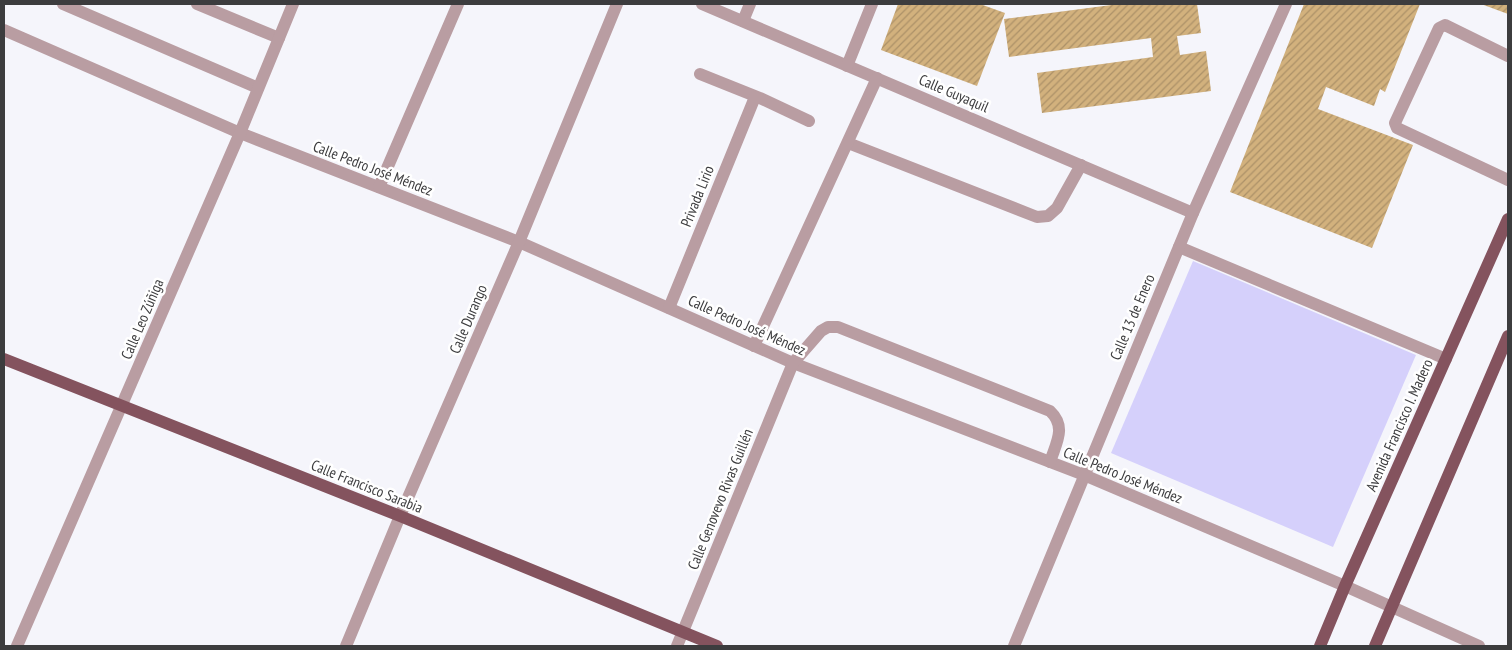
<svg xmlns="http://www.w3.org/2000/svg" width="1512" height="650" viewBox="0 0 1512 650" font-family="'PT Sans Narrow',sans-serif">
	<style>
		.grass { fill: #d5d0fb }
		.building { fill: url(#building-hatch) }
		.lines { fill: none; stroke-linecap: round; stroke-linejoin: round }
		.minor { stroke: #b99da2; stroke-width: 12 }
		.major { stroke: #84535e; stroke-width: 12 }
		.labels { text-anchor: middle; dominant-baseline: central; stroke-width: 5; stroke-linejoin: round; paint-order: stroke }
		.street-label { font-size: 15px; fill: #3c3c3e; stroke: #fff }
	</style>
	<defs>
		<pattern id="building-hatch" width="6" height="6" patternUnits="userSpaceOnUse" patternTransform="scale(1.25)"><rect width="6" height="6" fill="#d2b17d"/><path d="M-1 1l2-2M0 6l6-6M5 7l2-2" fill="none" stroke="#ac9168"/></pattern>
	</defs>
	<rect width="100%" height="100%" fill="#f5f5fb"/>
	<path class="grass" d="M1193,261L1416,355L1333,547L1111,453Z"/>
	<g class="building">
		<path d="M898,4H980L1005,13L977,86L881,50Z"/>
		<path d="M1119,4H1197L1201,33L1177,36L1180,55L1206,51L1211,91L1042,113L1037,73L1153,57L1151,38L1009,57L1004,19Z"/>
		<path d="M1304,4H1420L1385,92L1380,89L1374,106L1326,87L1318,109L1413,145L1372,248L1230,192Z"/>
		<path d="M1481,4H1508V14Z"/>
	</g>
	<g class="lines">
		<g class="minor">
			<path d="M63,4L258,88"/>
			<path d="M197,4L279,38"/>
			<path d="M702,4L1193,213"/>
			<path d="M743,21L750,4"/>
			<path d="M4,30L240,133L519,242L793,363L1084,475L1345,586L1479,646"/>
			<path d="M1508,56L1445,25L1439,28L1395,123L1397,128L1508,180"/>
			<path d="M847,66L872,4"/>
			<path d="M700,74L760,98L809,121"/>
			<path d="M848,143L1037,217L1048,216L1057,208L1081,165"/>
			<path d="M379,187L458,4"/>
			<path d="M1179,247L1446,359"/>
			<path d="M669,308L755,97"/>
			<path d="M754,346L877,78"/>
			<path d="M17,646L240,133L293,4"/>
			<path d="M346,646L400,516L519,242L617,4"/>
			<path d="M677,646L793,363L821,331L828,327H838L1050,411C1067,427 1056,443 1050,462"/>
			<path d="M1014,646L1193,213L1286,4"/>
		</g>
		<g class="major">
			<path d="M4,359L400,516L717,646"/>
			<path d="M1320,646L1345,586L1508,219"/>
			<path d="M1375,646L1508,336"/>
		</g>
	</g>
	<g class="labels">
		<g class="street-label">
			<text transform="translate(954 93) rotate(23)">Calle Guyaquil</text>
			<text transform="translate(373 168) rotate(21)">Calle Pedro José Méndez</text>
			<text transform="translate(697 196) rotate(-68)">Privada Lirio</text>
			<text transform="translate(1132 317) rotate(-67)">Calle 13 de Enero</text>
			<text transform="translate(142 319) rotate(-67)">Calle Leo Zúñiga</text>
			<text transform="translate(468 319) rotate(-67)">Calle Durango</text>
			<text transform="translate(747 325) rotate(24)">Calle Pedro José Méndez</text>
			<text transform="translate(1399 425) rotate(-66)">Avenida Francisco I. Madero</text>
			<text transform="translate(1123 475) rotate(22)">Calle Pedro José Méndez</text>
			<text transform="translate(367 486) rotate(22)">Calle Francisco Sarabia</text>
			<text transform="translate(720 499) rotate(-68)">Calle Genovevo Rivas Guillén</text>
		</g>
	</g>
	<rect width="1512" height="650" fill="none" stroke="#3c3c3e" stroke-width="10"/>
</svg>
